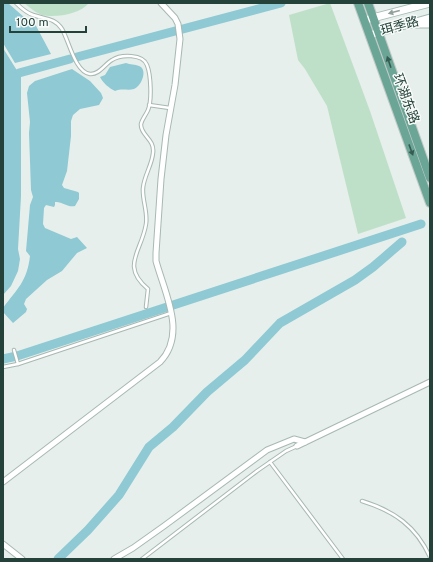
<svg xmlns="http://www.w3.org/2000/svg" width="433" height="562" viewBox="0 0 433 562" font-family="Overpass,'Noto Sans SC',sans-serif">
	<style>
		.green { fill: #bfe0c8 }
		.water { fill: #8ec9d4 }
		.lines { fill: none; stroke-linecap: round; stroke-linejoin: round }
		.river { stroke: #8ec9d4; stroke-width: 9 }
		.service-casing { stroke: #a8b8b2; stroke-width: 4.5 }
		.minor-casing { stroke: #a8b8b2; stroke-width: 7 }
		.tertiary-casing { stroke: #a8b8b2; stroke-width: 9 }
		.secondary-casing { stroke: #a4bbb3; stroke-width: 9 }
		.primary-casing { stroke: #c2cac8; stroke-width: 10 }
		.service { stroke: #fff; stroke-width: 2.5 }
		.minor { stroke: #fff; stroke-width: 5 }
		.tertiary { stroke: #fff; stroke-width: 7 }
		.secondary { stroke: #fff; stroke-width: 7 }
		.primary { stroke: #6aa596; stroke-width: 8 }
		.oneway { fill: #92a09c }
		.oneway2 { fill: #365b51 }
		.labels { text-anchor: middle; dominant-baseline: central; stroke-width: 3; stroke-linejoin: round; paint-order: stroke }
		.street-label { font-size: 13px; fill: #24423a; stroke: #f7fbf9 }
	</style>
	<rect width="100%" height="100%" fill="#e6efeb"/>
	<g class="green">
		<path d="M24,3H89C80,14 56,18 42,15C36,13 29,7 24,3Z"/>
		<path d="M330,3L370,111L406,218L358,234L327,106L305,69L298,60L289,15Z"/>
	</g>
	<g class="water">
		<path d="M3,3H8L25,18L35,24L51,54L15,63L3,43Z"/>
		<path d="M3,48L21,77V196L18,249L20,259L18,271L11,286L3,295Z"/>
		<path d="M126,63C130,65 135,64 139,66C148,69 142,86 134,89C128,91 122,88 115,91C109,88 103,83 100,77L105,75L110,67Z"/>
		<path d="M72,69L90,81L101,93L103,98L99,105L80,109L73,115L71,121V136L67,171L62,185L64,188L78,192L79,193V199L75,206C68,208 62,201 55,202V205L54,207L46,205L44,208L43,224L45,228L71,239L77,237L87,248L77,253L62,271L47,280L26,299L24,304L27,309L26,312L13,323L3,312V308C17,289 27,282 30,256L26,251L30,205L33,197L31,190L29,133L30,122L27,93L29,86L35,81Z"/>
	</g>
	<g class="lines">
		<g class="river">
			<path d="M77,57L281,3"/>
			<path d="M19,73L70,59"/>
			<path d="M3,359L17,356L421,224"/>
			<path d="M58,559L88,530L119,495L149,447L173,427L207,392L245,360L280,323L355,280L373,267L402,242"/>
		</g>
		<g class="service-casing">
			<g id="service">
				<path d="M16,3C21,8 27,13 33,15C45,19 55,18 62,29C69,41 75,72 90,74C99,75 105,64 112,60C121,54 143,54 147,65C151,75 152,101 148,110C146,115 142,119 141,124C140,135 155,139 153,153C152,165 144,176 143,188C142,200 148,212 146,224C142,251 120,266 148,289L146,307"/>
				<path d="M149,105L170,108"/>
				<path d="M14,350L18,364"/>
				<path d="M3,367L18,364L171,313"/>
				<path d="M270,462L343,559"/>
				<path d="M362,501C394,511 416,526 430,557"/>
				<path d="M142,559L257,471L286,451L297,446"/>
			</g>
		</g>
		<g class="minor-casing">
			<g id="minor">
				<path d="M297,446L430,382"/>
				<path d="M3,482L160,362C187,334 165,294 156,261V253L161,179L166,135L175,85L180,39L178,24L175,18L161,3"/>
				<path d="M3,544L22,559"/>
				<path d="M114,559L133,548L164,526L267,450L294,439L305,442"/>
			</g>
		</g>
		<g class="tertiary-casing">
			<path id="tertiary" d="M411,24H430"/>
		</g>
		<g class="secondary-casing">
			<g id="secondary">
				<path d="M365,20L430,3"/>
				<path d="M373,34L430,18"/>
			</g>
		</g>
		<g class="primary-casing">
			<g id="primary">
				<path d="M358,3L430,203"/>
				<path d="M368,3L430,178"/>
			</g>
		</g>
		<use href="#service" class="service"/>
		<use href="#minor" class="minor"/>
		<use href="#tertiary" class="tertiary"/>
		<use href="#secondary" class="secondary"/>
		<use href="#primary" class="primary"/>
	</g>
	<defs><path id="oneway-solid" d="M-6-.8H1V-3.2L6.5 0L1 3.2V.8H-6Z"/></defs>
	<use class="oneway" href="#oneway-solid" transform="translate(394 12) rotate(165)"/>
	<g class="oneway2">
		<use href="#oneway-solid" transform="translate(389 62) rotate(-109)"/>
		<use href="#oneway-solid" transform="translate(411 150) rotate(70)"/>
	</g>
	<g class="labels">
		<g class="street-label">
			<text transform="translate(400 27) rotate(-15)">珥季路</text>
			<text transform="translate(405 99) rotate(70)">环湖东路</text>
		</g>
	</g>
	<rect width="433" height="562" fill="none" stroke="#24423a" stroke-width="8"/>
	<path d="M10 26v6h76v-6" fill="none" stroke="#24423a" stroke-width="2"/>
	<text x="16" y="26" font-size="12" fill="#24423a" stroke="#f7fbf9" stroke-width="3" paint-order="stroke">100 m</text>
</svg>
